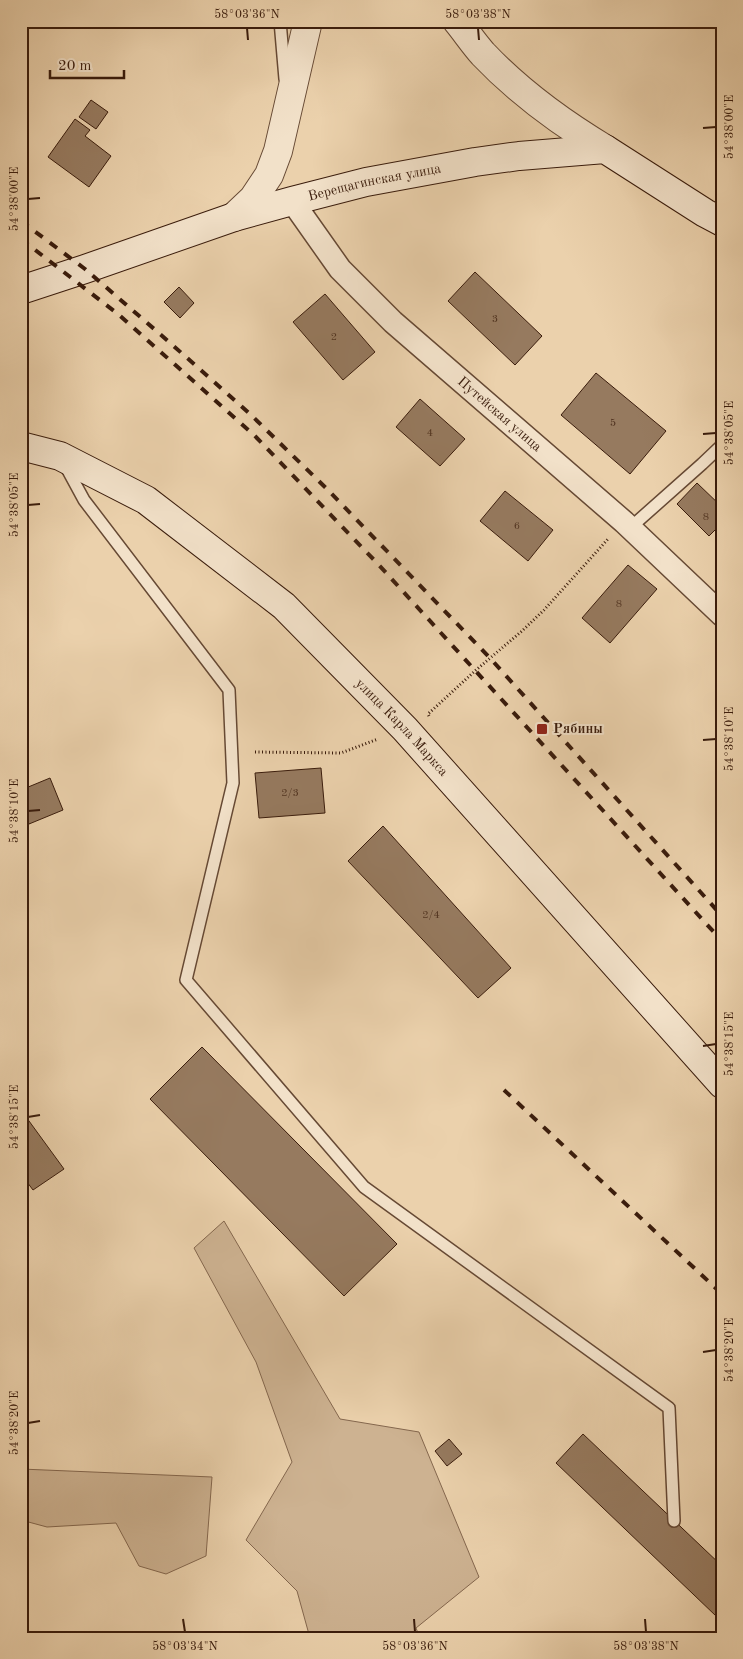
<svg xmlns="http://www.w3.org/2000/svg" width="743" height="1659" viewBox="0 0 743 1659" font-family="'Old Standard TT',serif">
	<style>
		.green { fill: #cdb291; stroke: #84674e }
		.building { fill: #967a5f; stroke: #3a1c0c }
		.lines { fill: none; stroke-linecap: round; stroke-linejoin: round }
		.service-casing { stroke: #664934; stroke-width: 14 }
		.minor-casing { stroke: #664934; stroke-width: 25 }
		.tertiary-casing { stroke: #664934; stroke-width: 30 }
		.secondary-casing { stroke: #3a1c0c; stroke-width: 30 }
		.path { stroke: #3a1c0c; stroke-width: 3; stroke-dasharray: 1 2.5; stroke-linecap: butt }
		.service { stroke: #f2e1c9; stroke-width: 11 }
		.minor { stroke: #f2e1c9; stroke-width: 22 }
		.tertiary { stroke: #f2e1c9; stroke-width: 28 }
		.secondary { stroke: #f2e1c9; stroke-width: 28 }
		.rail { stroke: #3a1c0c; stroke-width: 4; stroke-dasharray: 9 9; stroke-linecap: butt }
		.ticks { fill: none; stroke: #3a1c0c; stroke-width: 2 }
		.poi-dot { fill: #8f2418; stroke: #f2e1c9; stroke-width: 2 }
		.labels { text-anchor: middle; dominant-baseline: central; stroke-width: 4; stroke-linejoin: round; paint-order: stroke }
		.number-label { font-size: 11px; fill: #513421 }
		.street-label { font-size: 14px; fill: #3a1c0c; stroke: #f2e1c9 }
		.poi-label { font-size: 14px; font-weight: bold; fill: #3a1c0c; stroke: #f2e1c9; text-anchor: start }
		.neatline { fill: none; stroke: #3a1c0c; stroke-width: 2 }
		.ticks-label { font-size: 12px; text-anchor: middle; fill: #3a1c0c }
	</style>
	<rect width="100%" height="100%" fill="#ebd1ac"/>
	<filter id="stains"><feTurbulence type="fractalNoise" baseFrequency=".004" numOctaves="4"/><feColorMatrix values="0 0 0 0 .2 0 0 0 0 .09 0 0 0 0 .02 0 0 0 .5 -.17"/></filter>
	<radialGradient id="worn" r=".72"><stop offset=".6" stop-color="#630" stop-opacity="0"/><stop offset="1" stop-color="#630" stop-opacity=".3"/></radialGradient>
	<g class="green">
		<path d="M224,1221L340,1419L419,1432L479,1577L416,1628L420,1638H310L297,1591L246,1540L292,1462L256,1362L194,1248Z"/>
		<path d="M21,1469L212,1477L206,1556L166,1574L139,1566L116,1523L47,1527L21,1520Z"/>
	</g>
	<g class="building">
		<path d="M91,100L108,112L96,129L79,117Z"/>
		<path d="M75,119L90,130L85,136L111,156L89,187L48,157Z"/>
		<path d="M475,272L542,336L515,365L448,301Z"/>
		<path d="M179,287L194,303L180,318L164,302Z"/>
		<path d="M325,294L375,352L343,380L293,322Z"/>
		<path d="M596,373L666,431L630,474L561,415Z"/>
		<path d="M420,399L465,439L440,466L396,427Z"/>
		<path d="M697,483L722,507V531L718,527L709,536L677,504Z"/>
		<path d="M505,491L553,530L528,561L480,521Z"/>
		<path d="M628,565L657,589L610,643L582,618Z"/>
		<path d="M321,768L325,813L259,818L255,773Z"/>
		<path d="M50,778L63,810L29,824L21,804V790Z"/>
		<path d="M383,826L511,968L478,998L348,861Z"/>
		<path d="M202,1047L397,1244L344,1296L150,1099Z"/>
		<path d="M21,1110L64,1169L33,1190L21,1174Z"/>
		<path d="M583,1434L722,1566V1610L716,1616L556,1463Z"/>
		<path d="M449,1439L462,1454L447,1466L435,1451Z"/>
	</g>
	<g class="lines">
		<g class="service-casing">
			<g id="service">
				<path d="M280,21L285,79"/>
				<path d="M65,465L84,500L229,690L233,783L186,980L364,1187L669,1408L674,1521"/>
				<path d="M630,528L702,464L722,445"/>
			</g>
		</g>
		<g class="minor-casing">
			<g id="minor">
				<path id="s1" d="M292,201L340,269L393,322L624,522L722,615"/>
			</g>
		</g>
		<g class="tertiary-casing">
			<g id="tertiary">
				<path d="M457,21C466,32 474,44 483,54C520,93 560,122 605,149"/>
				<path d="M234,217L253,199L269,175L278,151L308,21"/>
			</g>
		</g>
		<g class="secondary-casing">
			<g id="secondary">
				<path id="s2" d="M21,290L85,269L234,217L292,201L366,182L475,162L519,156L605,149L705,213L722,222"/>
				<path id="s3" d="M21,446L60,456L146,500L284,606L405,729L722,1084"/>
			</g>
		</g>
		<g class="path">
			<path d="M429,716L428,714L476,670L522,631L544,610L608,539"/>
			<path d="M255,752L341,753L378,739"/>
		</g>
		<use href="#service" class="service"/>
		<use href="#minor" class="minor"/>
		<use href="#tertiary" class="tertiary"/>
		<use href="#secondary" class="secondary"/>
		<g class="rail">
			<path d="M21,221L85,269L168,341L249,413L327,489L490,658L722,916"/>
			<path d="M21,239L118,314L254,435L378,564L722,941"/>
			<path d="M504,1090L722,1294"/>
		</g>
	</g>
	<path class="ticks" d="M247,28L248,40M478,28L479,40M703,128L716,127M28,199L40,198M703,434L716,433M28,505L40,504M703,740L716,739M28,811L40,810M703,1046L716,1044M28,1117L40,1115M703,1352L716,1350M28,1423L40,1421M183,1619L185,1632M414,1619L415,1632M645,1619L646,1632"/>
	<rect class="poi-dot" x="536" y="723" width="12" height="12" rx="2.5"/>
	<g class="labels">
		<g class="number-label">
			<text x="495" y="319">3</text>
			<text x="334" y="337">2</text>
			<text x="613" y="423">5</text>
			<text x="430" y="433">4</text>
			<text x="706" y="517">8</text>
			<text x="517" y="526">6</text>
			<text x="619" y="604">8</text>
			<text x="290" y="793">2/3</text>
			<text x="431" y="915">2/4</text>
		</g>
		<g class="street-label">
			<text stroke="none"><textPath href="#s2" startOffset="370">Верещагинская улица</textPath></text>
			<text stroke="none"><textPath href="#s1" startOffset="299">Путейская улица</textPath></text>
			<text stroke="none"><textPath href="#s3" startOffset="480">улица Карла Маркса</textPath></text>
		</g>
		<g class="poi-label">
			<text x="553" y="729">Рябины</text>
		</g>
	</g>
	<rect width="743" height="1659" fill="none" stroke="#ebd1ac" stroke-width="55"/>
	<path d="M50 70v8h74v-8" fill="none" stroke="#3a1c0c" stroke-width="2.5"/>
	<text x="58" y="70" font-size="15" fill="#3a1c0c" stroke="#f2e1c9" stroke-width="4" paint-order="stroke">20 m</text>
	<rect x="28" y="28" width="688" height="1604" class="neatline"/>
	<g class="ticks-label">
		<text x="247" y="18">58°03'36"N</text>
		<text x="478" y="18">58°03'38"N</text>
		<text transform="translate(729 127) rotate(-90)" y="4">54°38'00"E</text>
		<text transform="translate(14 199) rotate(-90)" y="4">54°38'00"E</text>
		<text transform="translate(729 433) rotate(-90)" y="4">54°38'05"E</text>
		<text transform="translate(14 505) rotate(-90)" y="4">54°38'05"E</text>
		<text transform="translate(729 739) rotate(-90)" y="4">54°38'10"E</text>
		<text transform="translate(14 811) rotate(-90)" y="4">54°38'10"E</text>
		<text transform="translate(729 1044) rotate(-90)" y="4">54°38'15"E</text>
		<text transform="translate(14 1117) rotate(-90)" y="4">54°38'15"E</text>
		<text transform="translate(729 1350) rotate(-90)" y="4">54°38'20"E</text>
		<text transform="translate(14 1423) rotate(-90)" y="4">54°38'20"E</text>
		<text x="185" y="1650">58°03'34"N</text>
		<text x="415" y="1650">58°03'36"N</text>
		<text x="646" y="1650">58°03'38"N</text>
	</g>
	<rect width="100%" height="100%" filter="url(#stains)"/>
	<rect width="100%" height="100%" fill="url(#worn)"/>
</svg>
